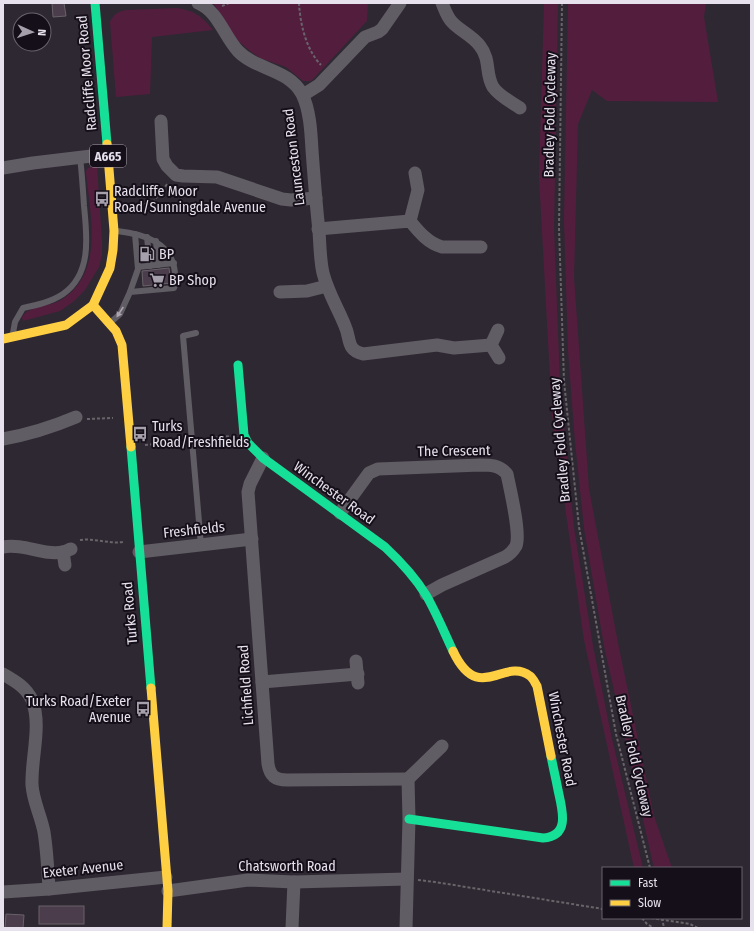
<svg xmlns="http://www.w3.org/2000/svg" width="754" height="931" viewBox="0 0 754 931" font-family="'Fira Sans Condensed',sans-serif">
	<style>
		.green { fill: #531e3e }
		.building { fill: #4b3d4c; stroke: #686169 }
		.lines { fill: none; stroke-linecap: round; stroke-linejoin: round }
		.path { stroke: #68646a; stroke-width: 2; stroke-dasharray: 3 2; stroke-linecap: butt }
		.lane { stroke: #615d65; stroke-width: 6 }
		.street { stroke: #615d65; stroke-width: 13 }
		.fast { stroke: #16e098; stroke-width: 9 }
		.slow { stroke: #ffcf43; stroke-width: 9 }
		.oneway { fill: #aba5b0 }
		.labels { text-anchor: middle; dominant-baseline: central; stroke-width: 4; stroke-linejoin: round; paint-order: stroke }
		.shield { fill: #140f18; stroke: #a8a1ad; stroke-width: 1 }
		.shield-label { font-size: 13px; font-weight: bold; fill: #e7e0ed }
		.street-label { font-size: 14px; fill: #e7e0ed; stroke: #140f18 }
		.poi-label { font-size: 14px; fill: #e7e0ed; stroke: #140f18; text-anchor: start }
	</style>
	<rect width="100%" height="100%" fill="#2e2832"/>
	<g class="green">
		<path d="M213,3H368L367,21L313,79L311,81H303L286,67L260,58L250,51L237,40Z"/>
		<path d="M544,3H558L554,228L560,384L574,528L593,646L612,739L643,868H634L584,640L552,415L539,176Z"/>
		<path d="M568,3H706L704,17L718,102L607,101L592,90L578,124L574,277L589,489L618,643L654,816L672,868H654L604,646L584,528L575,442L568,351L564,220Z"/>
		<path d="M177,8C195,11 202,16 213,30L152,37L150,94L116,97L110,22C114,14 118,11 127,10Z"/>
		<path d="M94,165L97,166L102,241V255L99,267L85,290L73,302L60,311L23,321L22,317C30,305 49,307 61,300C105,273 90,215 86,172L87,169Z"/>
	</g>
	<g class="building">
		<path d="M52,3H64L66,16L53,17Z"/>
		<path d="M169,268L171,283L143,286L142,271Z"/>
		<rect x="39" y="906" width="45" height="18"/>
		<path d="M6,914L24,915L23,928H5Z"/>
	</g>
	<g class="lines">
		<g class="path">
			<path d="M299,3C300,23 306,50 321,65"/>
			<path d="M562,3L559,228L564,381L579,527L616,734L650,868"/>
			<path d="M222,6L229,3"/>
			<path d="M128,205L146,204L153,202L168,183"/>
			<path d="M87,419L113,418"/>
			<path d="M201,439L231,436"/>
			<path d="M145,445L183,442"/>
			<path d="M80,540C94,538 109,544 123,542"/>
			<path d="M418,880L435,882L603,909"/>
			<path d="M642,918L647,924L654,928"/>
			<path d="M651,918L690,924L698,928"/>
			<path d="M662,918L664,928"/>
		</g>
		<g class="lane">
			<path d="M147,237L150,266"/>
			<path d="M156,241L158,265"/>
			<path d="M138,267L174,263"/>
			<path d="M130,292L138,269L135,234"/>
			<path d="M111,322L120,314L130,292L174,288C177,283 176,278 175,273C172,242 144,234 117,231"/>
			<path d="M13,333L15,322L23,308C37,305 51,302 63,294C92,274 87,236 84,206C83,190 82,174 80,157"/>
			<path d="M196,333L183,336L201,545"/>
		</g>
		<g class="street">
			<path d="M198,3C218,11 224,36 238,51C256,70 289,69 302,94C310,110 311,132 312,150C314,177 316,204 319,231C320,245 320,260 323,273C328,293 338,308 345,326C351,339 346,350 363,354L437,345L454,348L491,345"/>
			<path d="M442,3C445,10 447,17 452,22C460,31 473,36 480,46C491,60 485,74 493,87C499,96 511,102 520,108"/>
			<path d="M303,95L319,85L365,37L378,32L382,29L400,3"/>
			<path d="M161,121L163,159L167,166L176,175L183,176L217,177L282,199L291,200L316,198"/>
			<path d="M3,168L33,163L108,154"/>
			<path d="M410,221L418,190L415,173"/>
			<path d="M318,229L410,221C419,232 428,243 442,247H481"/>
			<path d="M280,292L307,291L327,286"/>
			<path d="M498,330L491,345L499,358"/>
			<path d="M3,439C31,434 50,428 76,417"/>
			<path d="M263,458L250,484L248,492L268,764C270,776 275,780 287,780L408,779"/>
			<path d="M340,513L369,473L378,469L480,465C491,465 499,465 507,474C510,489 521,534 516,546C513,551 509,555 505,557L442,585L426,594"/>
			<path d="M3,547C24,543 44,556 62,552C65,552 68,550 71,549"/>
			<path d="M63,552L65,565"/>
			<path d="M139,552L252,539"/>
			<path d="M356,661L358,683"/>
			<path d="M3,674C15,681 26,687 32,700C42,725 31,758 32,785C33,801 41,816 44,832C47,851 48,870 49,889"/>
			<path d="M262,682L358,674"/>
			<path d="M408,779L442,746"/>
			<path d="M168,891L248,880L294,882L407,879"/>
			<path d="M3,892L49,889L166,877"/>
			<path d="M292,928L294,882"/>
			<path d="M406,928L409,819L408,779"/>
		</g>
		<g class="fast">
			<path d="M95,3L107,144"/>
			<path d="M238,365L244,435L248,443L263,458L385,547C400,561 415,577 426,595C436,612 444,632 453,651"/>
			<path d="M131,447L151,688"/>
			<path d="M409,819L543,838C571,836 562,809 558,790C556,779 553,767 551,756"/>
		</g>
		<g class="slow">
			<path d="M93,305L116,331L122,345L131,447"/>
			<path d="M3,339L66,325L93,305L110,268L113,250L114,231L107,144"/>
			<path d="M453,651C479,706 504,656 530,676C533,678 535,683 537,686L551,756"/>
			<path d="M151,688L168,891L167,928"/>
		</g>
	</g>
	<defs><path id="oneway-solid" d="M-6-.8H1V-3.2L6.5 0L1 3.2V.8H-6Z"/></defs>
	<use class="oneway" href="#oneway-solid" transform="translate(120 312) rotate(123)"/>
	<defs>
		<g id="bus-bare" transform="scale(1.2)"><path d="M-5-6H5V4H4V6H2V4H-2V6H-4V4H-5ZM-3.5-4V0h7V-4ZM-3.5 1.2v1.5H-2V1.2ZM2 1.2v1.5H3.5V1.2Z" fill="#a6a0ac" stroke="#140f18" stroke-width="2.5" paint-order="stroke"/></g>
		<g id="fuel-bare" transform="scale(1.2)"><path d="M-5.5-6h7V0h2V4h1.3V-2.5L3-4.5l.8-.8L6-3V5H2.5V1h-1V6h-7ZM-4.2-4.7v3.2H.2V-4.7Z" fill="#a6a0ac" stroke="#140f18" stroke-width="2.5" paint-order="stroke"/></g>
		<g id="supermarket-bare" transform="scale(1.2)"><path d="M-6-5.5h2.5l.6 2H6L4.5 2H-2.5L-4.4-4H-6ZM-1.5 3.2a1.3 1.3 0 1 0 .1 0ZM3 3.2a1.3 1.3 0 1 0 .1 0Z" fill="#a6a0ac" stroke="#140f18" stroke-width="2.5" paint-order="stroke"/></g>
	</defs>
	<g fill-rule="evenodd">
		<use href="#bus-bare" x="102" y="199"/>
		<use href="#fuel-bare" x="147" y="254"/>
		<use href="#supermarket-bare" x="157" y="280"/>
		<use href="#bus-bare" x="140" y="434"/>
		<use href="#bus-bare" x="143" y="709"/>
	</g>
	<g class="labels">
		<rect class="shield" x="90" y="145" width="36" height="22" rx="3"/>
		<g class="shield-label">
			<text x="108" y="156">A665</text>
		</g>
		<g class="street-label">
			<text transform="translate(87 73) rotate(-95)">Radcliffe Moor Road</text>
			<text transform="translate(550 115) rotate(-89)">Bradley Fold Cycleway</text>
			<text transform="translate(294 157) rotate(-97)">Launceston Road</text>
			<text transform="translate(560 440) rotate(-95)">Bradley Fold Cycleway</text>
			<text transform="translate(454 451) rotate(-1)">The Crescent</text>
			<text transform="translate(334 493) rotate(36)">Winchester Road</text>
			<text transform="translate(194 530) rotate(-6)">Freshfields</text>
			<text transform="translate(130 613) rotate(-95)">Turks Road</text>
			<text transform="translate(246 685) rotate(-94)">Lichfield Road</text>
			<text transform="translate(562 739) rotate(79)">Winchester Road</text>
			<text transform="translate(634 756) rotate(77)">Bradley Fold Cycleway</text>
			<text x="287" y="866">Chatsworth Road</text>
			<text transform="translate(83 869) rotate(-6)">Exeter Avenue</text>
		</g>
		<g class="poi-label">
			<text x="114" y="191">Radcliffe Moor<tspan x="114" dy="16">Road/Sunningdale Avenue</tspan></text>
			<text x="159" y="254">BP</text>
			<text x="169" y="280">BP Shop</text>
			<text x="152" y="426">Turks<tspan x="152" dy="16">Road/Freshfields</tspan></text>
			<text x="131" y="701" text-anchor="end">Turks Road/Exeter<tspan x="131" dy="16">Avenue</tspan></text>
		</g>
	</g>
	<rect width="754" height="931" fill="none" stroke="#e7e0ed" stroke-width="8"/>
	<rect x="602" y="867" width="140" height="52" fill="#140f18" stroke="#68636d"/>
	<rect x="610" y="880" width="20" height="6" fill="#16e098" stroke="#68636d"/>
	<text x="638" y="887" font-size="12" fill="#e7e0ed">Fast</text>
	<rect x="610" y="900" width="20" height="6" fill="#ffcf43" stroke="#68636d"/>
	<text x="638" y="907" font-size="12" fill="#e7e0ed">Slow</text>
	<g transform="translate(32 32) rotate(93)"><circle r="19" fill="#140f18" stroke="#68636d"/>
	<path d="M0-3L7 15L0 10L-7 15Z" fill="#a6a0ac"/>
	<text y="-6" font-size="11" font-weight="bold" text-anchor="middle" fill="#e7e0ed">N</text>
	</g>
</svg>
